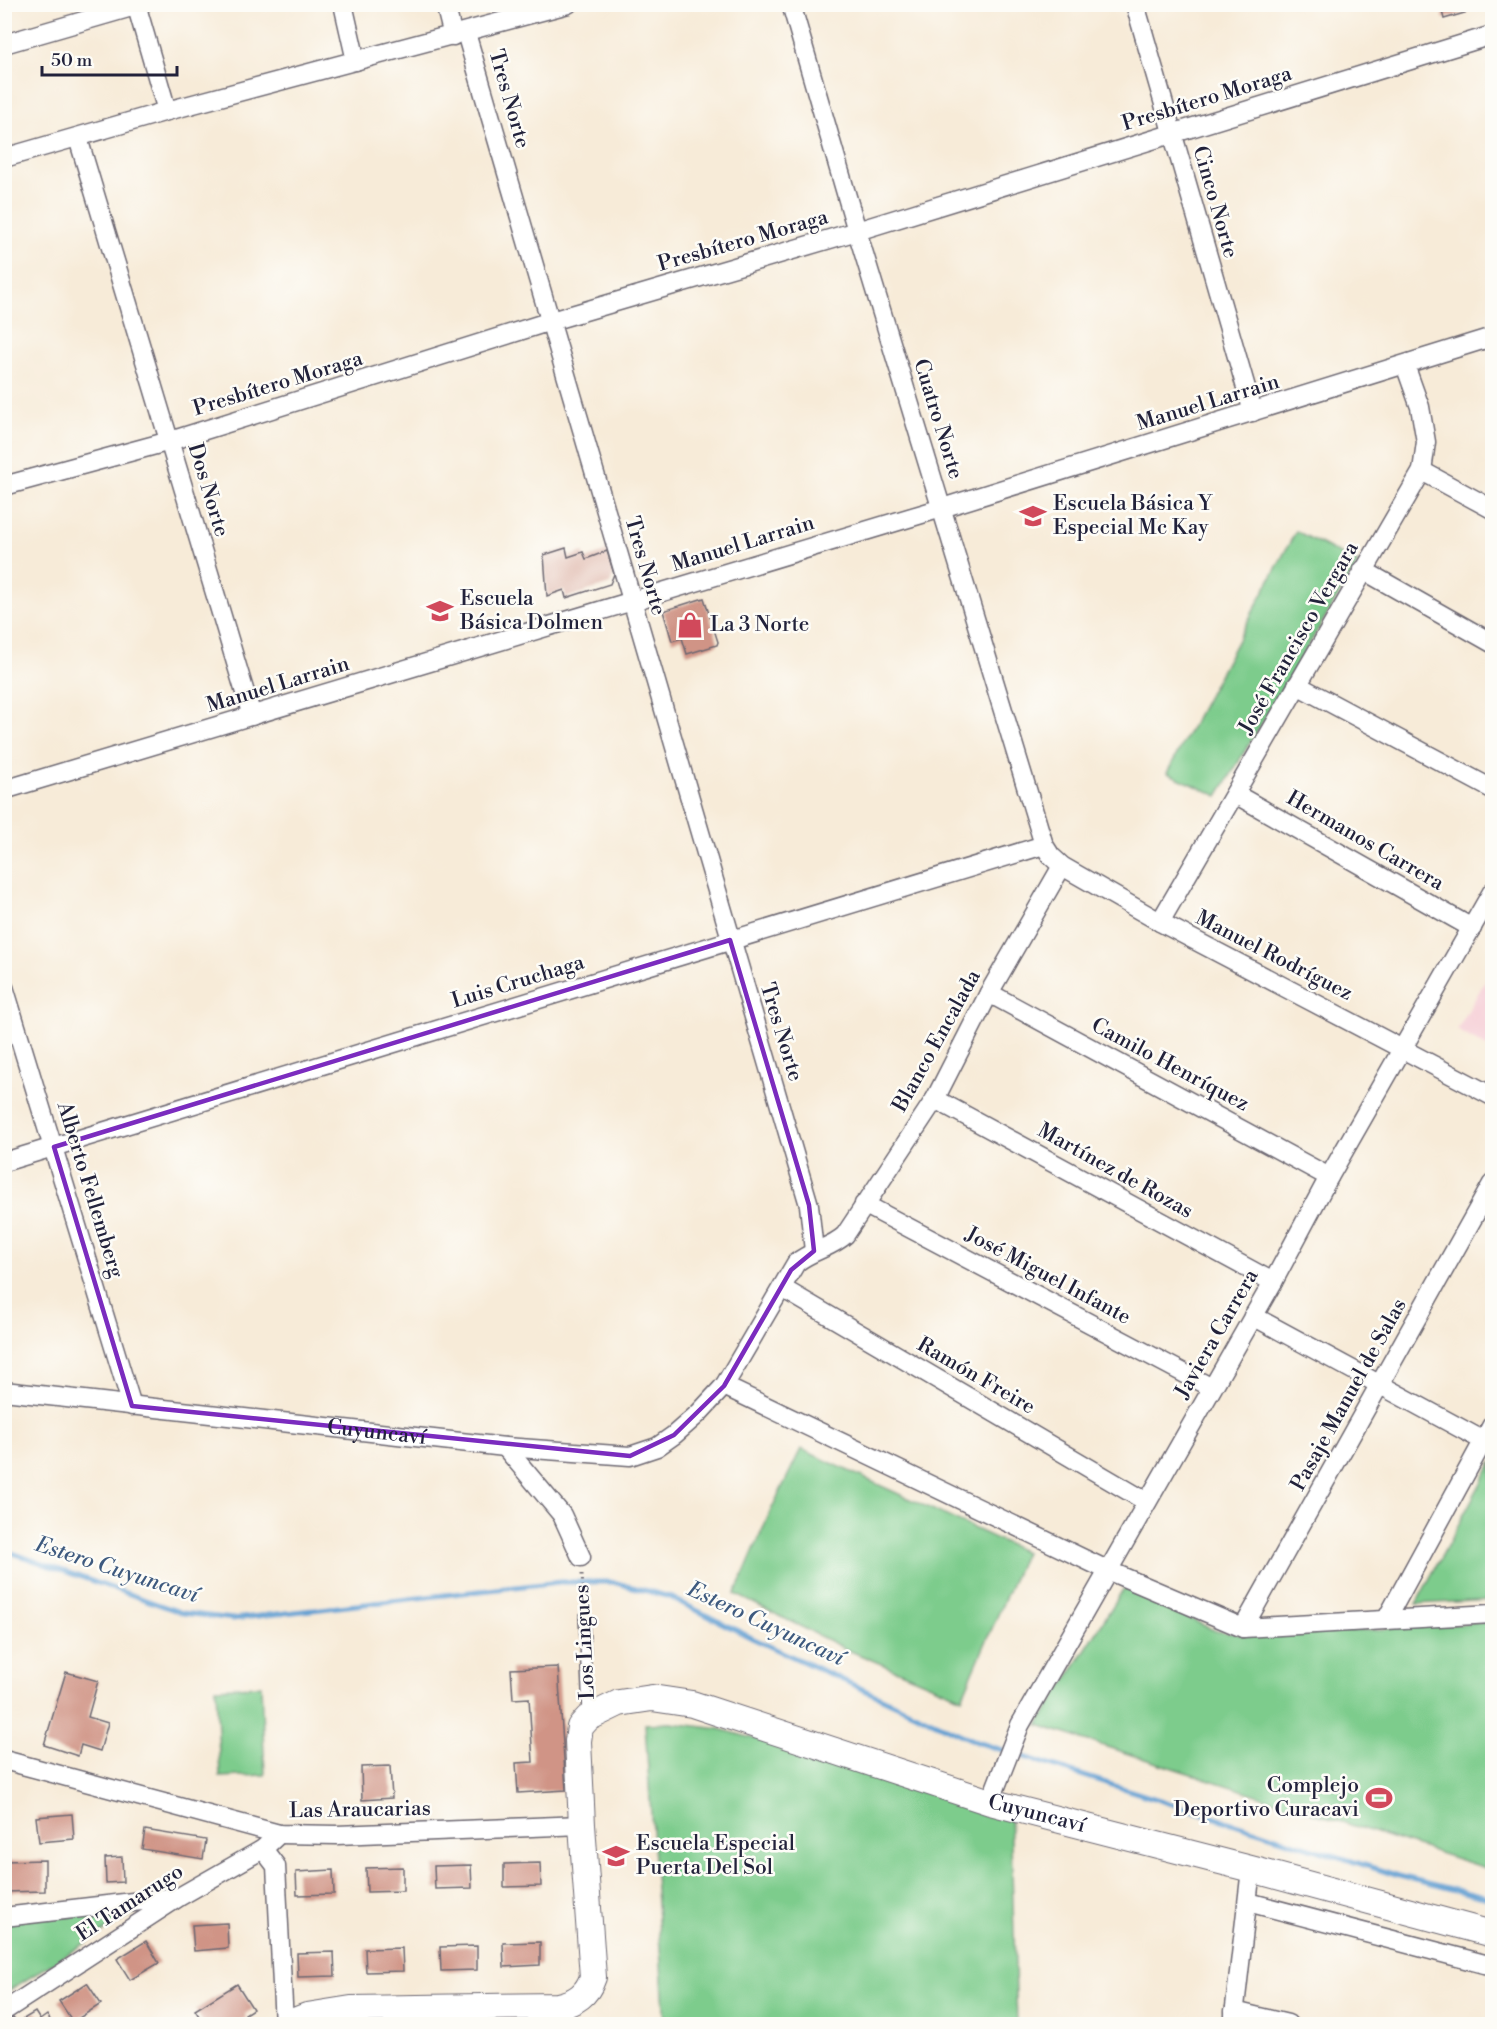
<svg xmlns="http://www.w3.org/2000/svg" width="1497" height="2029" viewBox="0 0 1497 2029" font-family="'Libre Bodoni',serif">
	<style>
		.built { fill: #f6cfd7 }
		.green { fill: #7dcc8c; stroke: #507764; stroke-width: 1.5 }
		.lines { fill: none; stroke-linecap: round; stroke-linejoin: round }
		.stream { stroke: #609fd2; stroke-width: 5 }
		.building { fill: #d09486 }
		.lane-casing { stroke: #6d6872; stroke-width: 12 }
		.street-casing { stroke: #6d6872; stroke-width: 21 }
		.secondary-casing { stroke: #6d6872; stroke-width: 28 }
		.path { stroke: #6d6872; stroke-width: 3; stroke-dasharray: 1.5 4.5; stroke-linecap: butt }
		.lane { stroke: #fff; stroke-width: 9 }
		.street { stroke: #fff; stroke-width: 18 }
		.secondary { stroke: #fff; stroke-width: 26 }
		.marked { fill: none; stroke: #7b2cbf; stroke-width: 4.5; stroke-linejoin: round }
		.labels { text-anchor: middle; dominant-baseline: central; stroke-width: 5; stroke-linejoin: round; paint-order: stroke }
		.street-label { font-size: 21px; fill: #22223b; stroke: #fdfcf7 }
		.poi-label { font-size: 21px; fill: #22223b; stroke: #fdfcf7; text-anchor: start }
		.water-label { font-size: 22px; font-style: italic; fill: #3e5a7f; stroke: #fdfcf7 }
	</style>
	<rect width="100%" height="100%" fill="#fdfcf7"/>
	<filter id="ink" filterUnits="userSpaceOnUse"><feTurbulence type="fractalNoise" baseFrequency=".0167" numOctaves="2"/><feDisplacementMap in="SourceGraphic" scale="12" xChannelSelector="R" yChannelSelector="G"/><feConvolveMatrix kernelMatrix="1 2 1 2 8 2 1 2 1" color-interpolation-filters="sRGB"/></filter>
	<filter id="wash" filterUnits="userSpaceOnUse"><feTurbulence type="fractalNoise" baseFrequency=".008" numOctaves="4" result="noise"/><feDisplacementMap in="SourceGraphic" scale="24" xChannelSelector="R" yChannelSelector="G"/><feGaussianBlur stdDeviation="1.35" result="paint"/><feColorMatrix in="noise" values="0 0 0 0 0 0 0 0 0 0 0 0 0 0 0 0 0 1.4 0 .05"/><feComposite in="paint" operator="in"/></filter>
	<g filter="url(#wash)">
		<rect width="100%" height="100%" fill="#f7ebd8"/>
		<path class="built" d="M1492,969V1050L1457,1030Z"/>
		<g class="green">
			<path d="M1296,531L1358,563L1218,796L1167,773Z"/>
			<path d="M801,1449L1025,1552L962,1698L848,1650L735,1594L771,1510Z"/>
			<path d="M1492,1462V1600L1416,1604Z"/>
			<path d="M1124,1588L1216,1631L1258,1637L1492,1622V1870L1038,1725Z"/>
			<path d="M261,1686L265,1775L220,1777L216,1688Z"/>
			<path d="M671,1723L720,1729L1010,1811L1017,2024H665L645,1724Z"/>
			<path d="M139,1910L5,1993V1914Z"/>
		</g>
		<g class="lines">
			<path class="stream" d="M4,1550L183,1613L233,1619L559,1582H613L670,1597L754,1639L977,1742L1399,1876L1492,1899"/>
		</g>
		<g id="blocks">
			<g class="building">
				<path d="M1440,4H1466L1468,12L1444,19Z"/>
				<path d="M566,548L568,557L583,552L586,559L607,551L614,574L610,584L566,598L564,590L547,596L544,555Z"/>
				<path d="M704,598L718,642L717,645L687,654L682,638L672,641L663,611Z"/>
				<path d="M558,1667L566,1790L518,1793L516,1763L533,1762L529,1698L513,1699L511,1669Z"/>
				<path d="M66,1672L98,1681L88,1717L108,1723L100,1751L81,1745L78,1756L44,1745Z"/>
				<path d="M390,1766L392,1798L362,1800L361,1767Z"/>
				<path d="M72,1814L74,1839L39,1842L36,1817Z"/>
				<path d="M145,1830L206,1840L203,1859L142,1849Z"/>
				<path d="M122,1857L123,1882L106,1883L105,1858Z"/>
				<path d="M45,1860V1891L4,1892V1861Z"/>
				<path d="M540,1863L541,1886L504,1887V1864Z"/>
				<path d="M471,1865L472,1888L435,1889L434,1866Z"/>
				<path d="M403,1867V1891L367,1892L366,1868Z"/>
				<path d="M333,1870L334,1894L297,1895L296,1872Z"/>
				<path d="M227,1923L228,1948L194,1951L192,1925Z"/>
				<path d="M146,1941L159,1963L130,1980L117,1959Z"/>
				<path d="M540,1942V1965L504,1967L503,1943Z"/>
				<path d="M477,1946V1970L441,1971L440,1947Z"/>
				<path d="M402,1948L403,1971L366,1972L365,1949Z"/>
				<path d="M334,1952L335,1976L298,1977L297,1953Z"/>
				<path d="M87,1983L101,2004L73,2022L59,2001Z"/>
				<path d="M237,1984L253,2009L245,2014L247,2018L237,2024L234,2020L228,2024H204L195,2010Z"/>
				<path d="M35,2012L40,2020L47,2015L53,2024H4L13,2018L17,2023Z"/>
			</g>
		</g>
	</g>
	<g filter="url(#ink)">
		<use href="#blocks" fill-opacity="0" stroke="#6d6872" stroke-width="1.5"/>
		<g class="lines">
			<g class="lane-casing">
				<path id="lane" d="M584,1617L588,1715"/>
			</g>
			<g class="street-casing">
				<g id="street">
					<path d="M136,4L167,111"/>
					<path d="M343,4L356,61"/>
					<path d="M445,4L453,36"/>
					<path d="M791,4L857,231L1044,845L1051,856L1062,866L1160,922L1492,1096"/>
					<path d="M1135,4L1253,412"/>
					<path d="M466,33L809,1205L814,1251"/>
					<path d="M4,44L142,4"/>
					<path d="M78,138L252,716"/>
					<path d="M4,158L167,111L568,4"/>
					<path d="M1422,471L1492,509"/>
					<path d="M4,486L170,441L551,321L857,231L1492,35"/>
					<path d="M1363,570L1492,643"/>
					<path d="M1297,685L1492,789"/>
					<path d="M4,790L942,508L1492,337"/>
					<path d="M1235,794L1472,928"/>
					<path d="M1160,922L1422,471L1426,442L1420,407L1405,365"/>
					<path d="M4,987L132,1406"/>
					<path d="M989,993L1329,1177"/>
					<path d="M935,1099L1273,1282"/>
					<path d="M4,1162L1044,845"/>
					<path d="M864,1204L1212,1388"/>
					<path d="M782,1288L1147,1502"/>
					<path d="M1253,1316L1484,1441"/>
					<path d="M724,1386L1107,1570L1243,1628L1492,1614"/>
					<path id="s1" d="M4,1391L505,1447L630,1456L657,1447L674,1435L699,1413L724,1386L796,1263C812,1250 831,1248 845,1235L935,1099L989,993L1062,866"/>
					<path d="M505,1447L562,1515L581,1557"/>
					<path d="M1386,1620L1492,1425"/>
					<path d="M1243,1628L1492,1184"/>
					<path d="M4,1760L279,1834L337,1835L582,1825"/>
					<path d="M990,1802L1020,1725L1273,1282L1329,1177L1492,892"/>
					<path d="M263,1849L276,1866L284,2024"/>
					<path d="M1248,1902L1492,1966"/>
					<path d="M4,1917L176,1897"/>
					<path d="M4,2011L179,1897L263,1849L279,1834"/>
					<path d="M1234,2011L1288,2024"/>
					<path d="M1233,2024L1251,1869"/>
				</g>
			</g>
			<g class="secondary-casing">
				<g id="secondary">
					<path id="s2" d="M287,2024L307,2016L351,2009L558,2006C576,2002 587,1995 593,1977L582,1825L578,1741L580,1727L588,1718L619,1703L652,1698L692,1704L990,1802L1251,1869L1492,1934"/>
				</g>
			</g>
			<path class="path" d="M582,1574L584,1603"/>
			<use href="#lane" class="lane"/>
			<use href="#street" class="street"/>
			<use href="#secondary" class="secondary"/>
		</g>
	</g>
	<path class="marked" d="M730,940L809,1205L814,1251L791,1270L724,1386L674,1435L630,1456L132,1406L54,1147Z"/>
	<defs>
		<g id="school-bare" transform="scale(2.07)"><path d="M0-5L7-2L0 1L-7-2ZM-4 1L0 2.5L4 1V4Q0 6-4 4Z" fill="#d1495b" stroke="#fdfcf7" stroke-width="2.5" paint-order="stroke"/></g>
		<g id="shop-bare" transform="scale(2.07)"><path d="M-5-2.5h2.3a2.7 3.5 0 0 1 5.4 0H5L5.5 6h-11ZM-1.5-2.5h3a1.5 2.3 0 0 0-3 0Z" fill="#d1495b" stroke="#fdfcf7" stroke-width="2.5" paint-order="stroke"/></g>
		<g id="stadium-bare" transform="scale(2.07)"><path d="M0-5a6.5 5 0 1 0 0 10a6.5 5 0 1 0 0-10ZM-3.5-1.8h7v3.6h-7Z" fill="#d1495b" stroke="#fdfcf7" stroke-width="2.5" paint-order="stroke"/></g>
	</defs>
	<g fill-rule="evenodd">
		<use href="#school-bare" x="1033" y="516"/>
		<use href="#school-bare" x="440" y="611"/>
		<use href="#shop-bare" x="690" y="625"/>
		<use href="#stadium-bare" x="1379" y="1798"/>
		<use href="#school-bare" x="616" y="1856"/>
	</g>
	<g class="labels">
		<g class="street-label">
			<text transform="translate(509 99) rotate(74)">Tres Norte</text>
			<text transform="translate(1207 99) rotate(-17)">Presbítero Moraga</text>
			<text transform="translate(1215 202) rotate(74)">Cinco Norte</text>
			<text transform="translate(743 241) rotate(-16)">Presbítero Moraga</text>
			<text transform="translate(278 384) rotate(-17)">Presbítero Moraga</text>
			<text transform="translate(1208 403) rotate(-17)">Manuel Larrain</text>
			<text transform="translate(938 419) rotate(73)">Cuatro Norte</text>
			<text transform="translate(208 490) rotate(73)">Dos Norte</text>
			<text transform="translate(743 544) rotate(-17)">Manuel Larrain</text>
			<text transform="translate(645 566) rotate(74)">Tres Norte</text>
			<text transform="translate(1299 638) rotate(-60)">José Francisco Vergara</text>
			<text transform="translate(278 685) rotate(-17)">Manuel Larrain</text>
			<text transform="translate(1365 841) rotate(30)">Hermanos Carrera</text>
			<text transform="translate(1274 956) rotate(27)">Manuel Rodríguez</text>
			<text transform="translate(518 982) rotate(-17)">Luis Cruchaga</text>
			<text transform="translate(781 1032) rotate(73)">Tres Norte</text>
			<text transform="translate(937 1041) rotate(-61)">Blanco Encalada</text>
			<text transform="translate(1170 1065) rotate(28)">Camilo Henríquez</text>
			<text transform="translate(1115 1171) rotate(29)">Martínez de Rozas</text>
			<text transform="translate(90 1190) rotate(73)">Alberto Fellemberg</text>
			<text transform="translate(1048 1276) rotate(28)">José Miguel Infante</text>
			<text transform="translate(1217 1334) rotate(-60)">Javiera Carrera</text>
			<text transform="translate(976 1376) rotate(30)">Ramón Freire</text>
			<text transform="translate(1349 1395) rotate(-61)">Pasaje Manuel de Salas</text>
			<text stroke="none"><textPath href="#s1" startOffset="375">Cuyuncaví</textPath></text>
			<text transform="translate(585 1642) rotate(-93)">Los Lingues</text>
			<text transform="translate(360 1810) rotate(-1)">Las Araucarias</text>
			<text stroke="none"><textPath href="#s2" startOffset="1054">Cuyuncaví</textPath></text>
			<text transform="translate(130 1903) rotate(-33)">El Tamarugo</text>
		</g>
		<g class="poi-label">
			<text x="1053" y="504">Escuela Básica Y<tspan x="1053" dy="24">Especial Mc Kay</tspan></text>
			<text x="460" y="599">Escuela<tspan x="460" dy="24">Básica Dolmen</tspan></text>
			<text x="710" y="625">La 3 Norte</text>
			<text x="1359" y="1786" text-anchor="end">Complejo<tspan x="1359" dy="24">Deportivo Curacavi</tspan></text>
			<text x="636" y="1844">Escuela Especial<tspan x="636" dy="24">Puerta Del Sol</tspan></text>
		</g>
		<g class="water-label">
			<text transform="translate(117 1570) rotate(18)">Estero Cuyuncaví</text>
			<text transform="translate(766 1624) rotate(25)">Estero Cuyuncaví</text>
		</g>
	</g>
	<rect width="1497" height="2029" fill="none" stroke="#fdfcf7" stroke-width="24"/>
	<path d="M42 66v9h135v-9" fill="none" stroke="#22223b" stroke-width="3"/>
	<text x="51" y="66" font-size="18" fill="#22223b" stroke="#fdfcf7" stroke-width="4.5" paint-order="stroke">50 m</text>
</svg>
